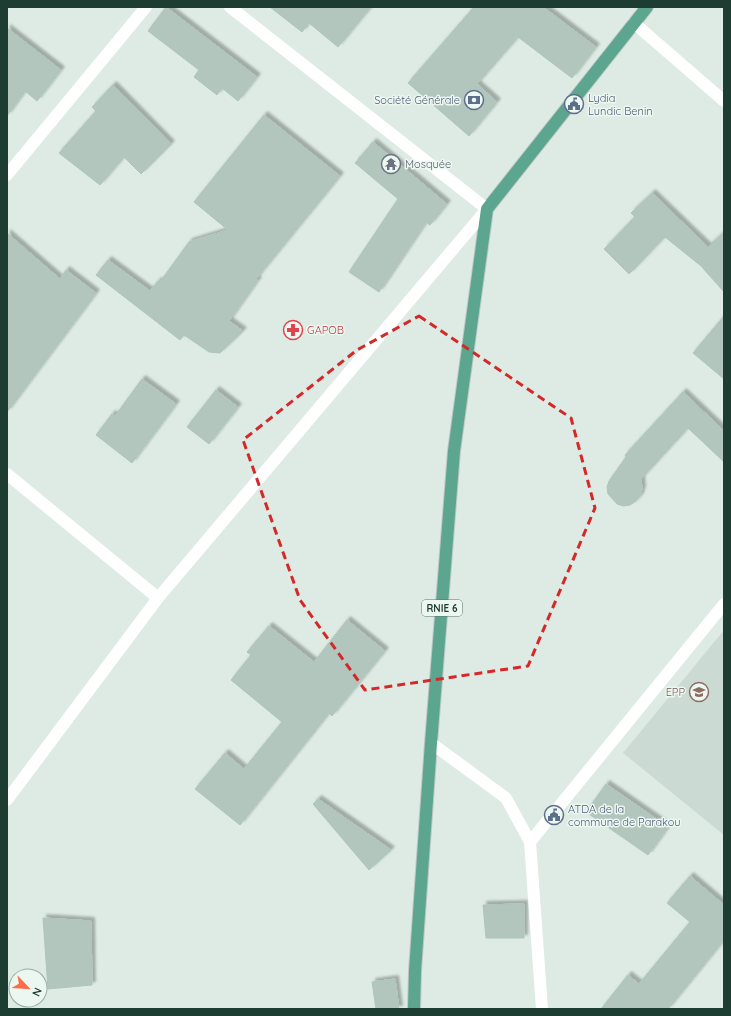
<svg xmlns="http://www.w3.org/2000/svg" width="731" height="1016" viewBox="0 0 731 1016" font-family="Quicksand,sans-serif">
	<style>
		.built { fill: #cbdbd3 }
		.building { fill: #b2c6bd; stroke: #afc5bb; filter: url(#shadow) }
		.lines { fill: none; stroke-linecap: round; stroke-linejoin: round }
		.primary-casing { stroke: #c0c8c6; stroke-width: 14 }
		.minor { stroke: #fff; stroke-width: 12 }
		.primary { stroke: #5ca58f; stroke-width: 12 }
		.marked { fill: none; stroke: #d62828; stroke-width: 3; stroke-dasharray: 8 5; stroke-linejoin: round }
		.labels { text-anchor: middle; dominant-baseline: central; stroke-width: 3; stroke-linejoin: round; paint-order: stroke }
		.shield { fill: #edf7f2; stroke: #5b746c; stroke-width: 1 }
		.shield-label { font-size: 10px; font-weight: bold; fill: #1d3c32 }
		.service-label { font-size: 11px; fill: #4e5e75; stroke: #edf7f2; text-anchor: start }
		.worship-label { font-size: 11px; fill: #5b616d; stroke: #edf7f2; text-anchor: start }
		.health-label { font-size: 11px; fill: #be3a42; stroke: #edf7f2; text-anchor: start }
		.education-label { font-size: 11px; fill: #785e54; stroke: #edf7f2; text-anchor: end }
	</style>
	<defs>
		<filter id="shadow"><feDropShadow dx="3.5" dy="-3.5" stdDeviation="1" flood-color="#0004"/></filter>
	</defs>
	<rect width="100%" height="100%" fill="#ddebe4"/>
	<path class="built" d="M724,630V835L623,753Z"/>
	<g class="building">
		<path d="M166,7L257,77L238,101L222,88L217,95L194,77L199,70L148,31Z"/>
		<path d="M270,7H371L338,47L309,23L302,32Z"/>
		<path d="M474,7H543L596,47L572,78L518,37L477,84L497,102L469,136L408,83Z"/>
		<path d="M7,28L61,70L37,101L25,91L7,116Z"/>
		<path d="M113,85L171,144L141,174L124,157L100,185L59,153L96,111L92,107Z"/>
		<path d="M264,115L340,176L256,279L258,280L229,321L243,331L220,353L209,352L184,335L180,340L96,275L108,260L150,291L158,281L160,282L189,242L228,230L194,202Z"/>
		<path d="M373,142L447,204L430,225L426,222L379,292L349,272L398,199L355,163Z"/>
		<path d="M652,193L708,247L724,232V292L701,266L665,237L629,274L604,249L635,217L631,213Z"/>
		<path d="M7,233L60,279L66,270L96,293L7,412Z"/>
		<path d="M724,316V379L693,353Z"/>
		<path d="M142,379L176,404L132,463L96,435L112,414L115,416Z"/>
		<path d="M216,390L238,407L209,444L187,427Z"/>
		<path d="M683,392L724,431V462L688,428L641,479L642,489L640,496L636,501L630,505L623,506L617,504L608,494L607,487L609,481L626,457L625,455Z"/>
		<path d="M347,620L385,651L332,716L329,713L240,825L195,789L225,753L244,769L282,722L231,680L251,655L247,652L269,626L314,662Z"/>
		<path d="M606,784L668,827L648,855L586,812Z"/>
		<path d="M318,799L391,850L369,870L313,804Z"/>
		<path d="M690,876L724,905V940L668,1009H601L628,975L639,984L690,922L667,903Z"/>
		<path d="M524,904V938H486L483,905Z"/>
		<path d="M43,918L91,921L92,985L48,989Z"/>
		<path d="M395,979L399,1009H376L372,982Z"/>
	</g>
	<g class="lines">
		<g class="primary-casing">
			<path id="primary" d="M414,1009L415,971L431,743L454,451L487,209L647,7"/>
		</g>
		<g class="minor">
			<path d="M634,23L724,101"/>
			<path d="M7,175L146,7"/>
			<path d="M7,474L158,598"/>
			<path d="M431,743L506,798L530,842L542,1009"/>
			<path d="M7,800L158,598L487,209L230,7"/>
			<path d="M530,842L724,604"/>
		</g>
		<use href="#primary" class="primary"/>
	</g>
	<path class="marked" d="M419,316L571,418L595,508L528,666L365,690L300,600L243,440L357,350Z"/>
	<defs>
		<g id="bank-ring" transform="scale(1)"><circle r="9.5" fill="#edf7f2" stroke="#5c6f8a" stroke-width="1.5"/><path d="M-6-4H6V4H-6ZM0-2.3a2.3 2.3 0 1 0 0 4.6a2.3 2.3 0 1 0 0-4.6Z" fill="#5c6f8a"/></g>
		<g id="civic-ring" transform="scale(1)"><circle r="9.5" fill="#edf7f2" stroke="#5c6f8a" stroke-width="1.5"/><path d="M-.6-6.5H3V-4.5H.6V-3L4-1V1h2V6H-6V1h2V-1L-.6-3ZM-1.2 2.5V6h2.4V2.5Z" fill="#5c6f8a"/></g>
		<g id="temple-ring" transform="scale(1)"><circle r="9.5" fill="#edf7f2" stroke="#6b7280" stroke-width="1.5"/><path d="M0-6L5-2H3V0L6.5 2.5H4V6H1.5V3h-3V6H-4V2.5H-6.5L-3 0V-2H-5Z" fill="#6b7280"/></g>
		<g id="pharmacy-ring" transform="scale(1)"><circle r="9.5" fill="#edf7f2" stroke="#e0444e" stroke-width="1.5"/><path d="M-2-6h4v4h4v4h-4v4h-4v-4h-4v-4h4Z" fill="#e0444e"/></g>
		<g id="school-ring" transform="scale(1)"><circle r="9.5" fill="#edf7f2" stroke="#8d6e63" stroke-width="1.5"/><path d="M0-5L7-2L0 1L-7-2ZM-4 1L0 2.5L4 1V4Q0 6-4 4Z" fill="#8d6e63"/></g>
	</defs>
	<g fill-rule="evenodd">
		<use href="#bank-ring" x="474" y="100"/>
		<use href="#civic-ring" x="574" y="104"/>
		<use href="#temple-ring" x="391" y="164"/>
		<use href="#pharmacy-ring" x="293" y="330"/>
		<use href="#school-ring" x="699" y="692"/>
		<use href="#civic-ring" x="554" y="815"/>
	</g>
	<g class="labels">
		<rect class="shield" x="422" y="600" width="40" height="16" rx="3"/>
		<g class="shield-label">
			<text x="442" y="608">RNIE 6</text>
		</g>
		<g class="service-label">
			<text x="588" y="98">Lydia<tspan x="588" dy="13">Lundic Benin</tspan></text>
			<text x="460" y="100" text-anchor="end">Société Générale</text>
			<text x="568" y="809">ATDA de la<tspan x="568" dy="13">commune de Parakou</tspan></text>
		</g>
		<g class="worship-label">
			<text x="405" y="164">Mosquée</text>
		</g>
		<g class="health-label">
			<text x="307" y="330">GAPOB</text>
		</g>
		<g class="education-label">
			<text x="685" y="692">EPP</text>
		</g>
	</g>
	<rect width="731" height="1016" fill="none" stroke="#1d3c32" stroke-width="16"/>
	<g transform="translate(28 988) rotate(115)"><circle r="19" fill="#edf7f2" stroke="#9aaca5"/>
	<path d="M0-3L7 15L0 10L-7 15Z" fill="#ff6b47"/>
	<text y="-6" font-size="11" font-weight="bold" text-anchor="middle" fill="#1d3c32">N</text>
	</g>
</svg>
